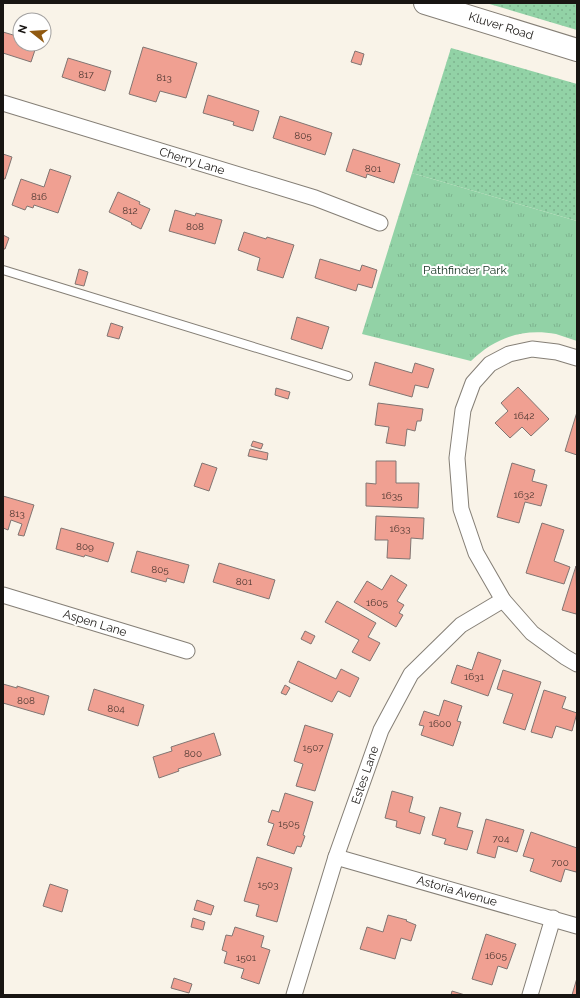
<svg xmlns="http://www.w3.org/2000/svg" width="580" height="998" viewBox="0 0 580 998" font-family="Raleway,sans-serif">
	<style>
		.grass { fill: url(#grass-dots) }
		.park { fill: url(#park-tufts) }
		.building { fill: #f0a092; stroke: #817572 }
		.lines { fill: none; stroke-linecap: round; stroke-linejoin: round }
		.lane-casing { stroke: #857f76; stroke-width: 10 }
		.street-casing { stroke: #857f76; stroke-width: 17 }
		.secondary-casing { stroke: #857f76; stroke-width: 24 }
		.lane { stroke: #fff; stroke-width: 8 }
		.street { stroke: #fff; stroke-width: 15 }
		.secondary { stroke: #fff; stroke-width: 22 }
		.labels { text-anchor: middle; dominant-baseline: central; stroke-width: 4; stroke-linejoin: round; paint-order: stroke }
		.number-label { font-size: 10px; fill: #4e3832 }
		.street-label { font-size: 12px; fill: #181512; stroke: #fff }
		.park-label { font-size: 12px; fill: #13321f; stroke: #fff }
	</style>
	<defs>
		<pattern id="grass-dots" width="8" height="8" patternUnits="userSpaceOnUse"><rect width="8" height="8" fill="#92d2a6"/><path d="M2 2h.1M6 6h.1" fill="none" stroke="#7db38e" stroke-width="1.8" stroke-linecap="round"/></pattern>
		<pattern id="park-tufts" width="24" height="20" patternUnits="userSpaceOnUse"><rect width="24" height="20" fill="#92d2a6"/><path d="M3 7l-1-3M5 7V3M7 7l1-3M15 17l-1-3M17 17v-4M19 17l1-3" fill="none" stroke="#7db38e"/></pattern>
	</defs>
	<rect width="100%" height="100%" fill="#f9f3e8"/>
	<g class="grass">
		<path d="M486,3H577V30Z"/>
		<path d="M451,48L577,84V221L412,173Z"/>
	</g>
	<path class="park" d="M412,173L577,221V341C570,339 563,336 556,334C522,328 495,338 471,361L362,334Z"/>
	<g class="building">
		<path d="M3,32L20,37V44H37L31,62L3,53Z"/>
		<path d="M143,47L197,63L186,98L160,91L156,102L129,94Z"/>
		<path d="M355,51L364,54L361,65L351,62Z"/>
		<path d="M68,58L111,71L105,91L62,77Z"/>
		<path d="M208,95L259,111L253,131L233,125L234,122L203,113Z"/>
		<path d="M280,116L332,133L325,155L273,138Z"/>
		<path d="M353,149L400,164L394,183L367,174L366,178L346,171Z"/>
		<path d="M3,154L12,157L5,179H3Z"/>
		<path d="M50,169L71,176L58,213L34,205L33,208L27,206L25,210L12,205L21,179L44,187Z"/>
		<path d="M118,192L140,202L139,204L150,209L141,229L131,224L132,223L109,212Z"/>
		<path d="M175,210L195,216L196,213L222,220L215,244L169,231Z"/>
		<path d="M244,232L266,239L267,237L294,245L283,278L257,270L260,258L238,250Z"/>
		<path d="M3,235L9,238L5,249H3Z"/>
		<path d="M320,259L360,271L362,265L377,270L372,288L358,284L356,291L315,278Z"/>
		<path d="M79,269L88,272L84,286L75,284Z"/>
		<path d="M297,317L329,327L322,349L291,339Z"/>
		<path d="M111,323L123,327L119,339L107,336Z"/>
		<path d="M375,362L412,373L415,363L434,369L428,388L415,385L412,397L369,385Z"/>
		<path d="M518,387L549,419L531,436L522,427L510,438L495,423L508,411L501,403Z"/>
		<path d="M276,388L290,392L288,399L275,395Z"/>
		<path d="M378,403L423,409L421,421H417L415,431L407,429L405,446L386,443L389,427L375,425Z"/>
		<path d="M577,412V455L565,451Z"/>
		<path d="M253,441L263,444L261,449L251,446Z"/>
		<path d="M250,449L268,453L267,460L248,456Z"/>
		<path d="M376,461H396V483H419L418,508L366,506V483L376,484Z"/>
		<path d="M202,463L217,468L209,491L194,486Z"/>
		<path d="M512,463L535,470L532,481L547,485L541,506L525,502L519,523L497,517Z"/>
		<path d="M3,496L34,505L24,536L18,535L22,524L11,520L8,530L3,528Z"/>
		<path d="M376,516L424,518L423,539L411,538L410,559L387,558L388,540H375Z"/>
		<path d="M542,523L564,530L554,561L570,567L564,584L526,573Z"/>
		<path d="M61,528L114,543L108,562L85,555L84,557L56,549Z"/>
		<path d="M137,551L189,565L184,583L167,578L166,582L131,572Z"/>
		<path d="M219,563L275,580L269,599L213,582Z"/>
		<path d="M576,566L577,610L576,614L562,610Z"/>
		<path d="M391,575L407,585L397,601L404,605L399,613L403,615L396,627L354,602L367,581L382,590Z"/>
		<path d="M337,601L376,623L368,637L380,643L370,661L352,652L359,640L325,622Z"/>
		<path d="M305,631L315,636L311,644L301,639Z"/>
		<path d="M478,652L501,660L488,696L451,683L457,665L472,670Z"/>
		<path d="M298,661L336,679L341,669L359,678L350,697L338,691L332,702L289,682Z"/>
		<path d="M503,670L541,682L525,730L503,723L513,694L497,689Z"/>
		<path d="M3,684L17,688V686L49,696L44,715L3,703Z"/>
		<path d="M285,685L290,688L286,695L281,693Z"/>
		<path d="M94,689L144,705L138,726L88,710Z"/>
		<path d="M544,690L566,697L562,708L577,713L572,731L556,726L552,738L531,732Z"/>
		<path d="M444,700L462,706L457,721L461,722L453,746L421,735L424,726L419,725L424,711L439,716Z"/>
		<path d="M305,725L333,734L315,791L296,786L303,764L294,761Z"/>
		<path d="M214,733L221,755L178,769L179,771L159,778L153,757L172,751L171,747Z"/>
		<path d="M392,791L413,797L409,812L425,817L420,834L396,827L397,821L385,818Z"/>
		<path d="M285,793L313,802L303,835L305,836L301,847L297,846L294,854L267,845L274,824L268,822L272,810L279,812Z"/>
		<path d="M440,807L461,813L457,827L473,831L467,850L444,844L446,839L432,835Z"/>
		<path d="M486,819L524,830L517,852L498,846L495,858L477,853Z"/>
		<path d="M531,832L577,848V869L576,872L565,869L561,882L530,871L534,859L523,856Z"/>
		<path d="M257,857L292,868L277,922L256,916L259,905L244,901Z"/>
		<path d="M50,884L68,890L62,912L43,906Z"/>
		<path d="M197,900L214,906L211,915L194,910Z"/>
		<path d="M388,915L407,920L406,921L416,925L411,941L401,938L395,959L360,949L367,927L383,932Z"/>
		<path d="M193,918L205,922L203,930L191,927Z"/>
		<path d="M235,927L264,936L261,947L270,950L259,984L241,978L244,969L224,963L227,952L222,950L226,935L232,936Z"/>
		<path d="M486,934L516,944L507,969L498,966L492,985L472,979Z"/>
		<path d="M174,978L192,984L189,993L171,988Z"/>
		<path d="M577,978V995H572Z"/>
		<path d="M452,991L465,995H451Z"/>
	</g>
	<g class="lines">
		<g class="lane-casing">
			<path id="lane" d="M3,270L348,376"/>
		</g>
		<g class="street-casing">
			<g id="street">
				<path d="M3,103L315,198L380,223"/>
				<path d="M577,358L557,352L532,349L509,354L490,364L473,383L463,410L457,458L461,509L476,553L503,600L532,633L565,657L577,664"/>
				<path d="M3,595L187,651"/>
				<path d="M336,857L577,926"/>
				<path d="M294,995L336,857L381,730L411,674L461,625L503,600"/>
				<path d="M530,995L553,918"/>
			</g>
		</g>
		<g class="secondary-casing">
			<path id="secondary" d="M425,3L577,50"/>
		</g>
		<use href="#lane" class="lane"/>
		<use href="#street" class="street"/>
		<use href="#secondary" class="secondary"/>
	</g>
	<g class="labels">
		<g class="number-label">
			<text x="86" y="74">817</text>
			<text x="164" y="77">813</text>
			<text x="303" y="135">805</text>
			<text x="373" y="168">801</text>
			<text x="39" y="196">816</text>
			<text x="130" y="210">812</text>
			<text x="195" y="226">808</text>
			<text x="524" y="415">1642</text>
			<text x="524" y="494">1632</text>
			<text x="392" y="495">1635</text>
			<text x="17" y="513">813</text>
			<text x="400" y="528">1633</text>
			<text x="85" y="546">809</text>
			<text x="160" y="569">805</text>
			<text x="244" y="581">801</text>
			<text x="377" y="602">1605</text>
			<text x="474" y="676">1631</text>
			<text x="26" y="700">808</text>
			<text x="116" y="708">804</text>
			<text x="440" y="723">1600</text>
			<text x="313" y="747">1507</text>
			<text x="193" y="753">800</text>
			<text x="289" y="823">1505</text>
			<text x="501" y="838">704</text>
			<text x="560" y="862">700</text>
			<text x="268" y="884">1503</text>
			<text x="496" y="955">1605</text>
			<text x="246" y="957">1501</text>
		</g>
		<g class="street-label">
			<text transform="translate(501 26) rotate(17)">Kluver Road</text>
			<text transform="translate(192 161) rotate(17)">Cherry Lane</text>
			<text transform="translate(95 623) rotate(17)">Aspen Lane</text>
			<text transform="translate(365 775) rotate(-71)">Estes Lane</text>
			<text transform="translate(457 891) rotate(16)">Astoria Avenue</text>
		</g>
		<g class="park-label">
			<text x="465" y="270">Pathfinder Park</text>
		</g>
	</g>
	<rect width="580" height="998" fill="none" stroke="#181512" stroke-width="8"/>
	<g transform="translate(32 32) rotate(287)"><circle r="19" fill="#ffffff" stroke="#a3a1a0"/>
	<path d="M0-3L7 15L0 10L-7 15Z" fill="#905910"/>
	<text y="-6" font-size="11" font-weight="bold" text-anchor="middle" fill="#181512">N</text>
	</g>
</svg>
